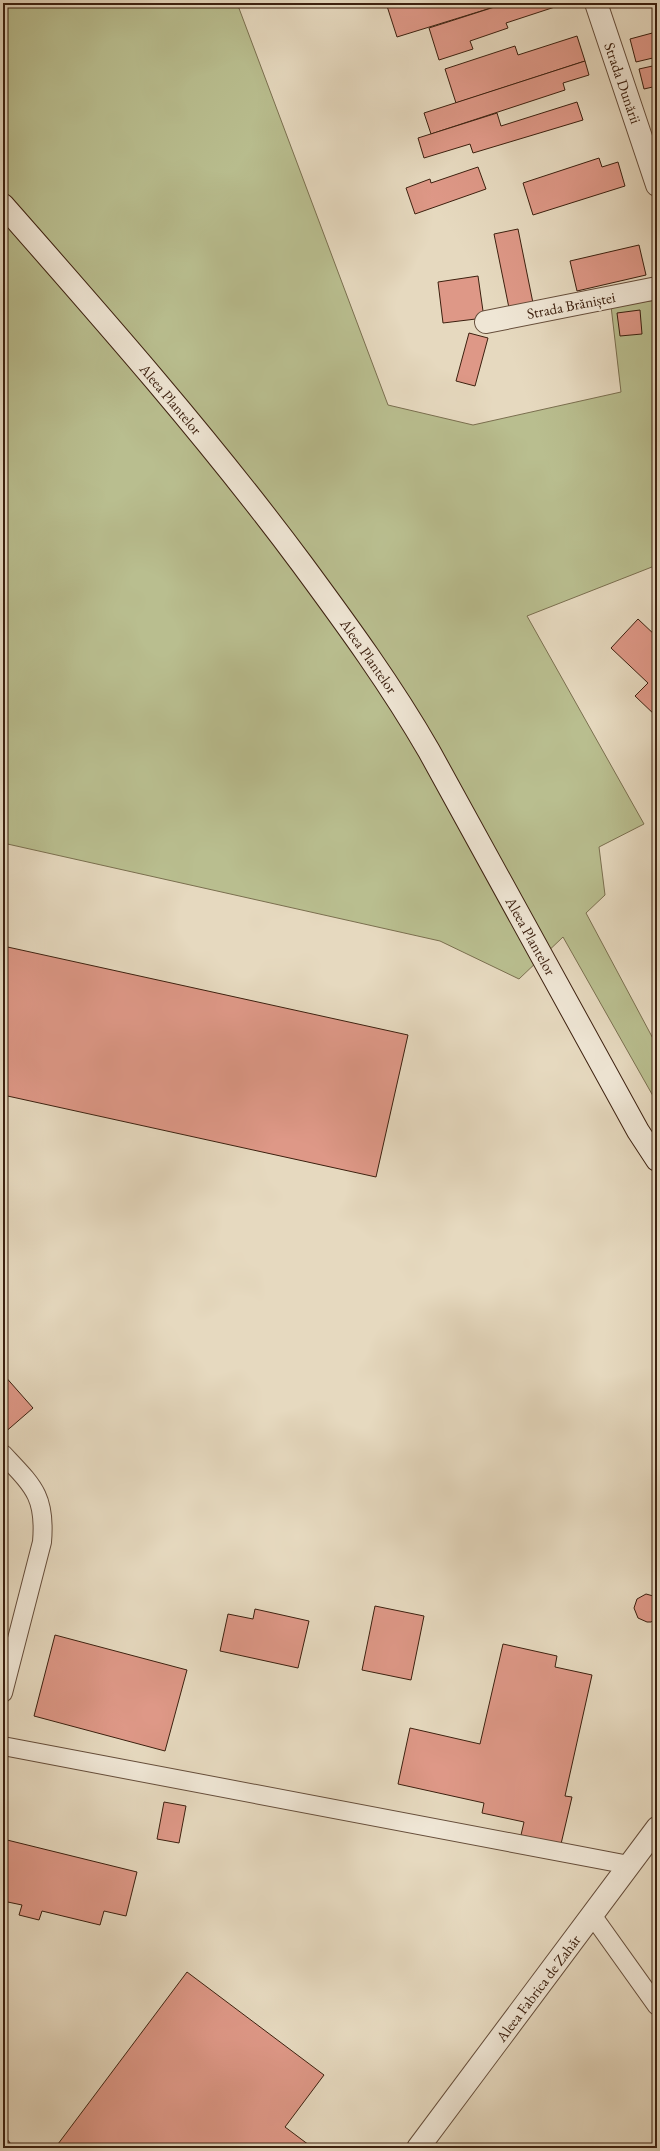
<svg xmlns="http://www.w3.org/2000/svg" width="660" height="2151" viewBox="0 0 660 2151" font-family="'EB Garamond',serif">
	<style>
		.green { fill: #b9be8f; stroke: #7a6f4f }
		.building { fill: #de9887; stroke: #3c200f }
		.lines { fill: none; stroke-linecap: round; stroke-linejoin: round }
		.lane-casing { stroke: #664e3b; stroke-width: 20 }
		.street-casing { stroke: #664e3b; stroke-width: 24 }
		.secondary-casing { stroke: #3c200f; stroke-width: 24 }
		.lane { stroke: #efe6d5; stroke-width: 18 }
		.street { stroke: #efe6d5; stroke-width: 22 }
		.secondary { stroke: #efe6d5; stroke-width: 22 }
		.labels { text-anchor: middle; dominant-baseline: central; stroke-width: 4; stroke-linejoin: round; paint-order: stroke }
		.street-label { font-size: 15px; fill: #3c200f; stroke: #efe6d5 }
	</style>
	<rect width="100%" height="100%" fill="#e6d9bf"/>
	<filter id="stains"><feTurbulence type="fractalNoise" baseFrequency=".005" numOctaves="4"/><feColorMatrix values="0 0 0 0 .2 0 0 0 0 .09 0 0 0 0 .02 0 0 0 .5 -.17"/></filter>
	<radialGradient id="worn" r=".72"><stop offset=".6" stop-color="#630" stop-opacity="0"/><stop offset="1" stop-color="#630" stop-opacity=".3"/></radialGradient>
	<path class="green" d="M3,3H237L388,405L473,425L621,392L611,306L657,300V565L527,616L644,824L599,847L605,895L586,913L657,1046V1103L563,937L519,979L440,941L3,843Z"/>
	<g class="building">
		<path d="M386,3H507L397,37Z"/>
		<path d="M507,3H567L506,23L508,28L470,41L473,49L439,60L429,28Z"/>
		<path d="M656,32L657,57L636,62L630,39Z"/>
		<path d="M577,36L585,61L456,103L445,69L515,46L518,55Z"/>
		<path d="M585,61L589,75L563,83L565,90L431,134L424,113Z"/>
		<path d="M657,65V86L644,89L639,69Z"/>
		<path d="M577,102L583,120L473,153L470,144L424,158L418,138L497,113L501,126Z"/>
		<path d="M599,158L602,167L618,162L625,186L533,215L523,183Z"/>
		<path d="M478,167L486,189L415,214L406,188L430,179L431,183Z"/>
		<path d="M518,229L533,303L509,308L494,234Z"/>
		<path d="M639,245L646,275L577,291L570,261Z"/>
		<path d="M478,276L484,318L443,323L438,282Z"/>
		<path d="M640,310L642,334L620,336L617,313Z"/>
		<path d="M469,333L488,338L475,386L456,381Z"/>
		<path d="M638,619L657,637V717L635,696L648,683L611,648Z"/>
		<path d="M3,946L408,1035L376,1177L3,1095Z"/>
		<path d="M3,1374L33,1408L3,1434Z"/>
		<path d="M646,1594L657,1597V1618L651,1622H647L638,1618L634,1608L637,1599Z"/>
		<path d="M375,1606L424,1616L411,1680L362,1670Z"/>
		<path d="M255,1609L309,1621L298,1668L220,1651L228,1614L253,1619Z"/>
		<path d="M55,1635L187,1670L165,1751L34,1716Z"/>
		<path d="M503,1644L557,1656L555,1667L592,1675L565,1796L572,1797L561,1844L521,1835L524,1822L482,1813L484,1803L398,1784L410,1728L480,1744Z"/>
		<path d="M164,1802L186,1806L179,1843L157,1839Z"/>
		<path d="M3,1839L137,1872L126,1916L104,1911L100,1925L42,1911L39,1920L19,1915L22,1905L3,1901Z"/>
		<path d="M187,1972L324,2075L285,2127L313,2148H55Z"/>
		<path d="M3,2137L7,2139L14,2148H3Z"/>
	</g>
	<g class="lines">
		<g class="lane-casing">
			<g id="lane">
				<path d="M3,1454C33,1486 46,1496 42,1542L3,1693"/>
				<path d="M3,1746L629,1865"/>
				<path d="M592,1915L657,2006"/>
			</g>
		</g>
		<g class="street-casing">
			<g id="street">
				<path d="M596,3L657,185"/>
				<path d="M486,322L657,288"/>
				<path d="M418,2148L657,1828"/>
			</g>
		</g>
		<g class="secondary-casing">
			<path id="secondary" d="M3,205C106,322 209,439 302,564C347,625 391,685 429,751L638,1131L657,1160"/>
		</g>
		<use href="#lane" class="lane"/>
		<use href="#street" class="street"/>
		<use href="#secondary" class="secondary"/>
	</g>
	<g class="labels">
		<g class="street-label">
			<text transform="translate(623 83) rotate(71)">Strada Dunării</text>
			<text transform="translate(571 305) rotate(-11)">Strada Brăniștei</text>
			<text transform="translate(171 399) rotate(50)">Aleea Plantelor</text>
			<text transform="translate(369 656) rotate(55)">Aleea Plantelor</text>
			<text transform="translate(531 936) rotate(61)">Aleea Plantelor</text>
			<text transform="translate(538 1988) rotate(-53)">Aleea Fabrica de Zahăr</text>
		</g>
	</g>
	<rect width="660" height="2151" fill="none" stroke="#e6d9bf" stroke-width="16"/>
	<rect x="4" y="4" width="652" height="2143" fill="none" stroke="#3c200f" stroke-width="2"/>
	<rect x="8" y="8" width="644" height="2135" fill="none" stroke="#3c200f"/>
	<rect width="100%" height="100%" filter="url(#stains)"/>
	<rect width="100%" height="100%" fill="url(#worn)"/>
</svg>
